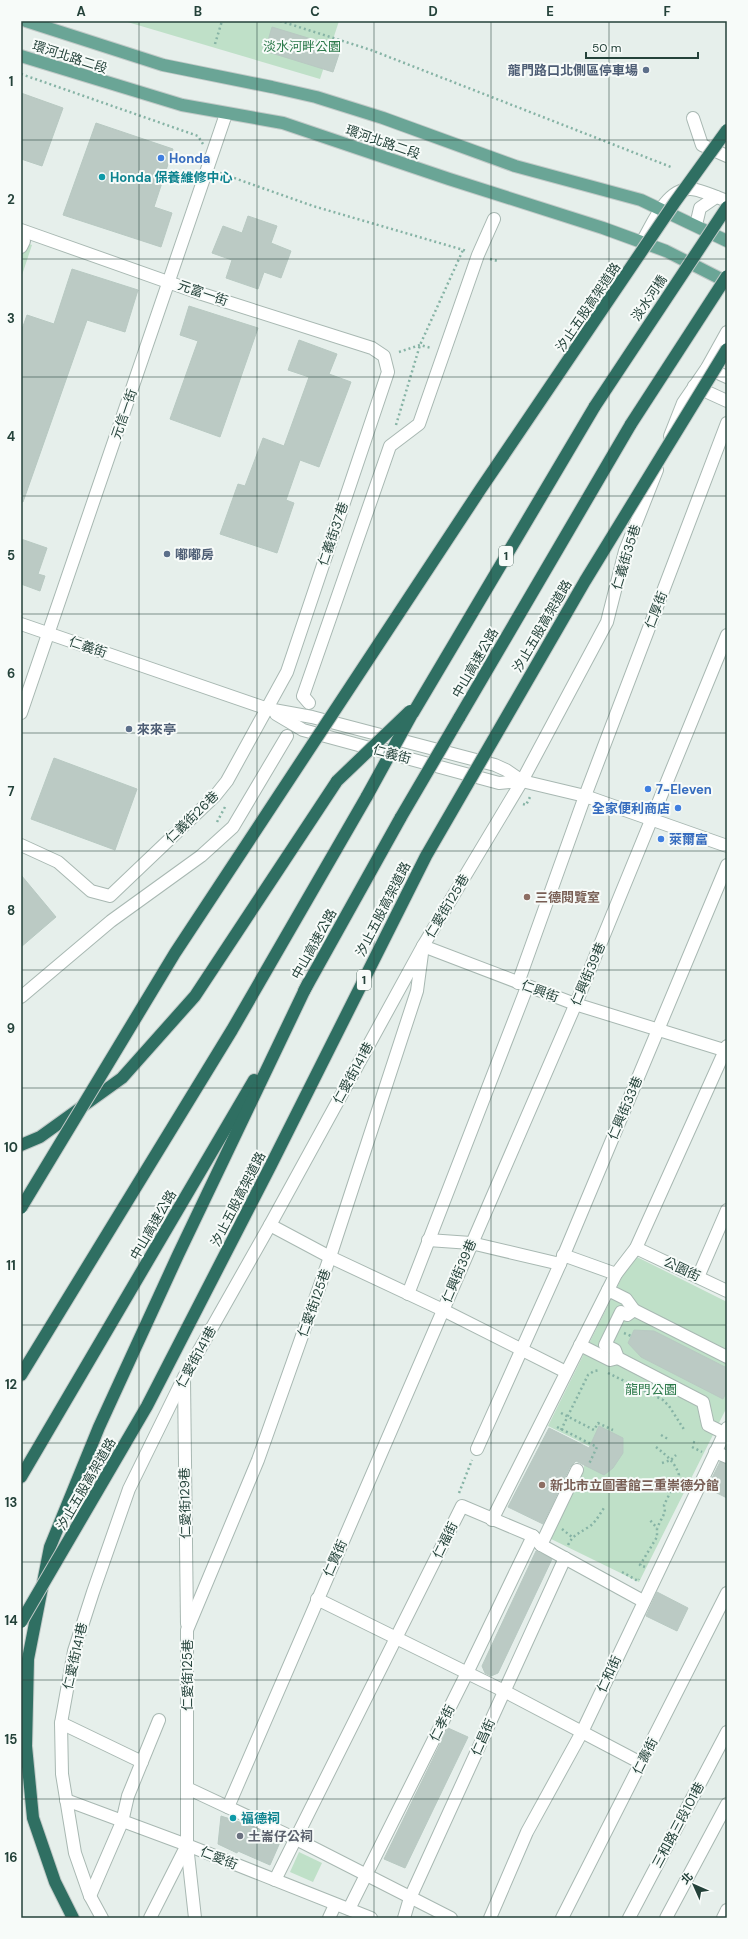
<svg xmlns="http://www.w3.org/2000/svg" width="748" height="1939" viewBox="0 0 748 1939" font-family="'DM Sans','Noto Sans TC',sans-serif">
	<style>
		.green { fill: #bfe0c8 }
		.building { fill: #bbcac4; stroke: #b8c9c2 }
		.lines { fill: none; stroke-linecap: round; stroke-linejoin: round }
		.minor-casing { stroke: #a8b8b2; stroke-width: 14 }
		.major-casing { stroke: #c2cac8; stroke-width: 14 }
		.highway-casing { stroke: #c2cac8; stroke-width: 14 }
		.path { stroke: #86b3a5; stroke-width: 2.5; stroke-dasharray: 2 3; stroke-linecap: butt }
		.minor { stroke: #fff; stroke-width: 12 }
		.major { stroke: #6aa596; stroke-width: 12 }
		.highway { stroke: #2f6f62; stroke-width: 12 }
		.highway-bridge-casing { stroke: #c2cac8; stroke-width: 14; stroke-linecap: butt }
		.highway-bridge { stroke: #2f6f62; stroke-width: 12 }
		.grid { fill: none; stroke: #24423a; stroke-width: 1; stroke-opacity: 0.55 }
		.service-dot { fill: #5c6f8a; stroke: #f7fbf9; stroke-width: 1.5 }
		.shop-dot { fill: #3f7fe0; stroke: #f7fbf9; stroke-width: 1.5 }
		.culture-dot { fill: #0f9aa8; stroke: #f7fbf9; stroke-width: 1.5 }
		.education-dot { fill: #8d6e63; stroke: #f7fbf9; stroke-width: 1.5 }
		.worship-dot { fill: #6b7280; stroke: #f7fbf9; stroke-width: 1.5 }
		.labels { text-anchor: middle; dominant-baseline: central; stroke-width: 4; stroke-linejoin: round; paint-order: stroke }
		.shield { fill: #f7fbf9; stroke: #637a73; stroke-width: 1 }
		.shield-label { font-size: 12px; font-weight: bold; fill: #24423a }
		.park-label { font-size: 13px; fill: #2d7a4b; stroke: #f7fbf9 }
		.street-label { font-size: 13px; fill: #24423a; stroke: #f7fbf9 }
		.service-label { font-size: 13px; font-weight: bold; fill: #4e5e75; stroke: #f7fbf9; text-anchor: start }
		.shop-label { font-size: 13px; font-weight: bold; fill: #366cbe; stroke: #f7fbf9; text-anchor: start }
		.culture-label { font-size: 13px; font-weight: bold; fill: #0d838f; stroke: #f7fbf9; text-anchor: start }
		.education-label { font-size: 13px; font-weight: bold; fill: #785e54; stroke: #f7fbf9; text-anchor: start }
		.worship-label { font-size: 13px; font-weight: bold; fill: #5b616d; stroke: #f7fbf9; text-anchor: start }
		.neatline { fill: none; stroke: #24423a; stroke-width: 1.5 }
		.grid-label { font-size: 13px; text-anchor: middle; font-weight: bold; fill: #24423a }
	</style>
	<rect width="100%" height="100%" fill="#e6efeb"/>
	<g class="green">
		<path d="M124,21H339L320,79Z"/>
		<path d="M21,241L32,245L21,278Z"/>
		<path d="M633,1255L727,1302V1407L639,1582L549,1538L593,1448L548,1426Z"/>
		<path d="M299,1852L322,1863L313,1882L290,1872Z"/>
	</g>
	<g class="building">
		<path d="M272,27L341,48L333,72L265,51Z"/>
		<path d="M21,93L63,108L42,166L21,159Z"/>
		<path d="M96,123L173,149L154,207L172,213L161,247L63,215Z"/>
		<path d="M248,216L277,226L271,243L291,251L281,278L264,272L258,289L226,278L232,260L212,253L223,226L242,233Z"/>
		<path d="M72,269L138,290L125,332L87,320L23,502H21V332L27,315L54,324Z"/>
		<path d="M189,306L258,328L220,437L170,419L198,341L180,335Z"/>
		<path d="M299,340L337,354L329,374L351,382L319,467L300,460L286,500L294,503L277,553L220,534L238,484L245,486L263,438L284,446L309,377L288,370Z"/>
		<path d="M21,539L47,548L38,574L45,576L40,591L21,584Z"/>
		<path d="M54,758L137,789L115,850L31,819Z"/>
		<path d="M21,875L56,917L21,947Z"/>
		<path d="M634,1330L654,1331L727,1368V1391L723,1399L641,1357L628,1343Z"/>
		<path d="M599,1426L623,1438V1453L613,1468L604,1475L576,1461L570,1467L543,1524L508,1507L549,1428L589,1448Z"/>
		<path d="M720,1462L727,1464V1498L707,1488Z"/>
		<path d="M536,1551L552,1559L498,1673L491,1676L485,1673L482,1666Z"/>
		<path d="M657,1592L688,1608L677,1631L646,1616Z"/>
		<path d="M448,1728L468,1737L405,1868L384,1859Z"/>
		<path d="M221,1816L252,1826L281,1840L270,1865L238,1851L237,1853L218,1844Z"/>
	</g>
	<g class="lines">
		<g class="minor-casing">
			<g id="minor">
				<path d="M693,118L702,145L727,156"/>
				<path d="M696,225L700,208L716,197"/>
				<path d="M21,230L199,293L372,348L384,356L388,372L287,672L227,781L215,796L110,896L91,891L58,862L21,845"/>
				<path d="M643,240C653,223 666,190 689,189C698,188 718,198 727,201"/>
				<path d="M21,247L24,241"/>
				<path d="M707,368L727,377"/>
				<path d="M694,386L727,401"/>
				<path d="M670,436L683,403L707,368L727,332"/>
				<path d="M21,624L268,709L312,717L495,765L506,770L522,781"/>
				<path d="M309,703L303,696L390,446L419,424L478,255L494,219"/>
				<path d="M21,713L226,114"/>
				<path d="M276,714L303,730L499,783L522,781L585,796L727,846"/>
				<path d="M518,983L585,796L727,423"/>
				<path d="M21,997L111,921L201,856L233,827L287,736"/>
				<path d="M270,1225L330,1257L443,1310L566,1372"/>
				<path d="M428,1240L471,1243L560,1264"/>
				<path d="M636,1248L727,1291"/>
				<path d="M563,1255L616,1274"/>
				<path d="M698,1277L727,1210"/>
				<path d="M608,1290L626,1299L634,1310"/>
				<path d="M408,1294L527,987"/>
				<path d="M580,1345L610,1360L618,1358"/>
				<path d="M184,1380L187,1624"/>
				<path d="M724,1433L708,1425L703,1402L618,1358L615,1350L605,1345L621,1312L627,1315L634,1310L727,1357"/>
				<path d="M477,1449L560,1264L727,865"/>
				<path d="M715,1452L727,1457"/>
				<path d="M492,1520L616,1274L636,1248L727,1046"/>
				<path d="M541,1545L577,1470"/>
				<path d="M317,1599L504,1691L641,1763"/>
				<path d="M61,1723L142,1762"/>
				<path d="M187,1788L296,1839L451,1918"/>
				<path d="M66,1800L187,1845L371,1918"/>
				<path d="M228,1807L577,1001L727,635"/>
				<path d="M275,1880L462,1506L533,1536L541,1545L643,1601"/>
				<path d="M90,1896L122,1822L128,1796L159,1720"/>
				<path d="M349,1909L467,1673L533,1536"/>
				<path d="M102,1918L90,1896L75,1853L62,1774L61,1723L74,1651L93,1592L129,1489L184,1377L270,1225L423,946L575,1004L727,1051"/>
				<path d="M150,1918L187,1845"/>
				<path d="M195,1918L187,1845V1630L258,1460L330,1257L417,991L423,946L522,781L607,622L625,551L657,470"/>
				<path d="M329,1918L335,1905"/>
				<path d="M404,1918L410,1898L565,1558"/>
				<path d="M490,1918L527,1832L582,1732L727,1428"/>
				<path d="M562,1918L727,1593"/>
				<path d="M629,1918L727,1732"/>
				<path d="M666,1918L727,1804"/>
				<path d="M723,1918L727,1910"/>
			</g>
		</g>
		<g class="major-casing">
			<g id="major">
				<path d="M26,21L163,65L272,87L316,97L383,118L515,166L641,200L727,241"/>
				<path d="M21,56L182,105L283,123L449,179L603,228L666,251L727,282"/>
			</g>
		</g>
		<g class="highway-casing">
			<g id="highway">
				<path d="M413,713L595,406"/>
				<path d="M459,718L631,424"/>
				<path d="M304,991L401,817"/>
				<path d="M21,1145L40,1137L122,1078L195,996L337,781"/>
				<path d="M21,1375L232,1030L367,796"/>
				<path d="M21,1477L254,1080"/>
				<path d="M73,1918L55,1882L33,1818L26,1746L28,1659L50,1547L99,1427L178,1255L308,983"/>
			</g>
		</g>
		<g class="path">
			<path d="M280,21L371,50L671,167"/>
			<path d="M215,44L222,21"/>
			<path d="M21,74L198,136L203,144"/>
			<path d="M220,173L313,206L467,251"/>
			<path d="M490,259L498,261"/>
			<path d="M399,352L420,345L431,348"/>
			<path d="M396,425L420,345L463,250"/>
			<path d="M523,804L526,805L531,795"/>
			<path d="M217,822L225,807"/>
			<path d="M624,1333L631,1336"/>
			<path d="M608,1373L663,1400L669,1406L685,1431"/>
			<path d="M561,1413L594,1430L598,1423L613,1430"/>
			<path d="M557,1427L597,1447L589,1464"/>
			<path d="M561,1430L588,1375L594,1371L600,1370"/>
			<path d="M661,1435L668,1439"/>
			<path d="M693,1442L698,1443"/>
			<path d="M656,1447C666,1455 675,1462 679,1475L664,1505L665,1512L657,1528"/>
			<path d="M692,1447L702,1452"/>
			<path d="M662,1463L671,1460L676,1455"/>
			<path d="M459,1493L472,1460"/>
			<path d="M562,1529L572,1537"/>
			<path d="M568,1545C573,1535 578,1534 587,1528C595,1524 599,1515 604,1508"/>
			<path d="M645,1567L640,1565L657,1537V1528L649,1519"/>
			<path d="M622,1572L638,1581L639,1579"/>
		</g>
		<use href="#minor" class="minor"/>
		<use href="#major" class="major"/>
		<use href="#highway" class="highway"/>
		<g class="highway-bridge-casing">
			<g id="highway-bridge">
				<path d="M595,406L727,207"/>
				<path d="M631,424L727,276"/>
				<path d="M337,781L410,711"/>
				<path d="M367,796L412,714"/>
				<path d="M401,817L459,718"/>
				<path d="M21,1208L175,953L480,490L675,202L727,130"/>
				<path d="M21,1622L147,1406L271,1165L426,856L585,581L727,349"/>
			</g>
		</g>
		<use href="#highway-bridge" class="highway-bridge"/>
	</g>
	<path class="grid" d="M139,21V1918M257,21V1918M374,21V1918M491,21V1918M609,21V1918M21,140H727M21,259H727M21,377H727M21,496H727M21,614H727M21,733H727M21,851H727M21,970H727M21,1088H727M21,1206H727M21,1325H727M21,1443H727M21,1562H727M21,1680H727M21,1799H727"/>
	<g class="service-dot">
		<circle cx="646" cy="70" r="4"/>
		<circle cx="167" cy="554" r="4"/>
		<circle cx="129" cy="729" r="4"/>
	</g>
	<g class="shop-dot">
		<circle cx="161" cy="158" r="4"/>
		<circle cx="648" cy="789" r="4"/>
		<circle cx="678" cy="808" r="4"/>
		<circle cx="661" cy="839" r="4"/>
	</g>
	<g class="culture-dot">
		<circle cx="102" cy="177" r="4"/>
		<circle cx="233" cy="1818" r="4"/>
	</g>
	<g class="education-dot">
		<circle cx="527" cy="897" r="4"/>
		<circle cx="542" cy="1485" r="4"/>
	</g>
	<circle class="worship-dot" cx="240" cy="1836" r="4"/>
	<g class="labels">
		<g class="shield">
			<rect x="499" y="546" width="14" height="20" rx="3"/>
			<rect x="357" y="970" width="14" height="20" rx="3"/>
		</g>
		<g class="shield-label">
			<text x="506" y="556">1</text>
			<text x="364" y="980">1</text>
		</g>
		<g class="park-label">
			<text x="302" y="46">淡水河畔公園</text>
			<text x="651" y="1389">龍門公園</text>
		</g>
		<g class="street-label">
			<text transform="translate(70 57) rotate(18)">環河北路二段</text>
			<text transform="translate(383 142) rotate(19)">環河北路二段</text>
			<text transform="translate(203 293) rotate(19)">元富一街</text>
			<text transform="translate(649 298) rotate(-56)">淡水河橋</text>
			<text transform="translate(588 307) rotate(-56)">汐止五股高架道路</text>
			<text transform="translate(124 414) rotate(-71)">元信一街</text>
			<text transform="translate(333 534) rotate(-71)">仁義街37巷</text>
			<text transform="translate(626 557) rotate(-73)">仁義街35巷</text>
			<text transform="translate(656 610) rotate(-69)">仁厚街</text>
			<text transform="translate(542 626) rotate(-60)">汐止五股高架道路</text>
			<text transform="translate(88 647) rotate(19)">仁義街</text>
			<text transform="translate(475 663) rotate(-60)">中山高速公路</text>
			<text transform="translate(392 754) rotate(15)">仁義街</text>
			<text transform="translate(192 817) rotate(-44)">仁義街26巷</text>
			<text transform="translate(447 906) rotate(-59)">仁愛街125巷</text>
			<text transform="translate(383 909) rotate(-63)">汐止五股高架道路</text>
			<text transform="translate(314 944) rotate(-61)">中山高速公路</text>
			<text transform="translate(588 974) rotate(-67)">仁興街39巷</text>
			<text transform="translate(540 991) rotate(20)">仁興街</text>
			<text transform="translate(353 1073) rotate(-61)">仁愛街141巷</text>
			<text transform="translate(625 1108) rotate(-67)">仁興街33巷</text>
			<text transform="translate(238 1199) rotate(-63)">汐止五股高架道路</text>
			<text transform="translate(153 1225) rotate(-60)">中山高速公路</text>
			<text transform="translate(682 1269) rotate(25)">公園街</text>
			<text transform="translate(459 1271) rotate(-67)">仁興街39巷</text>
			<text transform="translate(314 1303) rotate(-70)">仁愛街125巷</text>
			<text transform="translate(196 1357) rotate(-61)">仁愛街141巷</text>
			<text transform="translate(86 1484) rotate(-60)">汐止五股高架道路</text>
			<text transform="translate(185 1503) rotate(-91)">仁愛街129巷</text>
			<text transform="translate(445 1540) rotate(-64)">仁福街</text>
			<text transform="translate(335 1558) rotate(-66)">仁賢街</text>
			<text transform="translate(75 1656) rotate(-77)">仁愛街141巷</text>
			<text transform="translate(609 1674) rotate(-65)">仁和街</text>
			<text transform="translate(187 1675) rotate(-90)">仁愛街125巷</text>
			<text transform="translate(442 1723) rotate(-63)">仁孝街</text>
			<text transform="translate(483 1737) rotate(-66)">仁昌街</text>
			<text transform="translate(645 1756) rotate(-63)">仁壽街</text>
			<text transform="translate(678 1825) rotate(-62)">三和路三段101巷</text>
			<text transform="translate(219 1858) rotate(22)">仁愛街</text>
		</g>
		<g class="service-label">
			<text x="638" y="70" text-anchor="end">龍門路口北側區停車場</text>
			<text x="175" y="554">嘟嘟房</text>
			<text x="137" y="729">來來亭</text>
		</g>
		<g class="shop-label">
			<text x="169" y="158">Honda</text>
			<text x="656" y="789">7-Eleven</text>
			<text x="670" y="808" text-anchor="end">全家便利商店</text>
			<text x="669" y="839">萊爾富</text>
		</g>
		<g class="culture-label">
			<text x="110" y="177">Honda 保養維修中心</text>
			<text x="241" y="1818">福德祠</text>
		</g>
		<g class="education-label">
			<text x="535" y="897">三德閱覽室</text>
			<text x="550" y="1485">新北市立圖書館三重崇德分館</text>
		</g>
		<g class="worship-label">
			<text x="248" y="1836">土崙仔公祠</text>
		</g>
	</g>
	<rect width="748" height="1939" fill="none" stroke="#f7fbf9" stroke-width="44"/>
	<g transform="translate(694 1885) rotate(315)" stroke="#f7fbf9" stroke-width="3" paint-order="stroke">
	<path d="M0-3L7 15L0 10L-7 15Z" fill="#24423a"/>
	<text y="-6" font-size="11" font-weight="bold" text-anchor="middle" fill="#24423a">北</text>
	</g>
	<path d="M586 52v6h112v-6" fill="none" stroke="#24423a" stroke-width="2"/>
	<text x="592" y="52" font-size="12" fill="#24423a" stroke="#f7fbf9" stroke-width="3" paint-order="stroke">50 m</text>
	<rect x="22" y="22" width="704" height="1895" class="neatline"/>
	<g class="grid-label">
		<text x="81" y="16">A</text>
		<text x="198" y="16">B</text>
		<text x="315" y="16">C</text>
		<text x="433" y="16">D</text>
		<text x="550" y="16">E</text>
		<text x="667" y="16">F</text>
		<text x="11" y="86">1</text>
		<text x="11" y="204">2</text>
		<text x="11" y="323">3</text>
		<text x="11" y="441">4</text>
		<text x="11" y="560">5</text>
		<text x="11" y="678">6</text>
		<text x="11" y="796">7</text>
		<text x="11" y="915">8</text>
		<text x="11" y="1033">9</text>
		<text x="11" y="1152">10</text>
		<text x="11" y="1270">11</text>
		<text x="11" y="1389">12</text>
		<text x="11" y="1507">13</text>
		<text x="11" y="1625">14</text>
		<text x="11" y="1744">15</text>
		<text x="11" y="1862">16</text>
	</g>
</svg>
